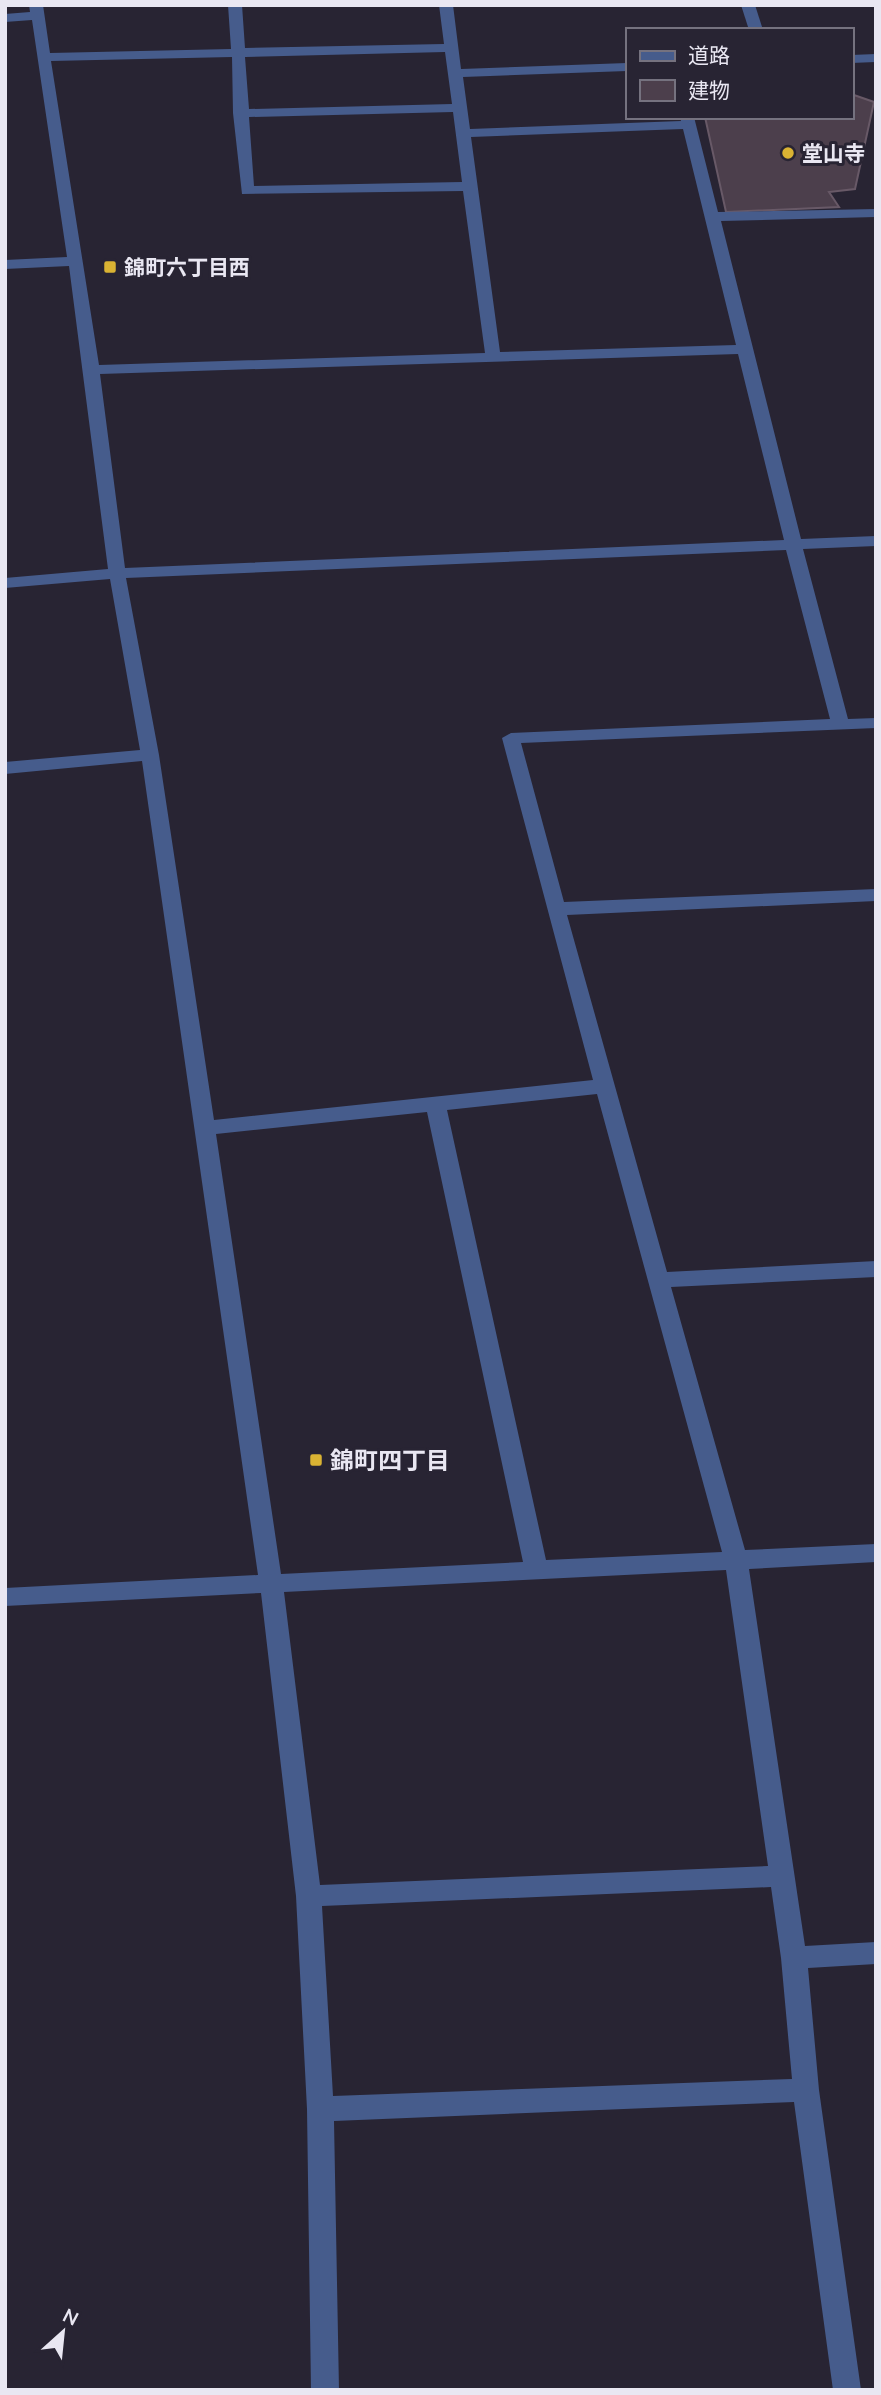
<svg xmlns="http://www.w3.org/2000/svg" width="881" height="2395" viewBox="0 0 881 2395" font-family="Mulish,'Noto Sans JP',sans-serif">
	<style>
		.building { fill: #4c3f4c; stroke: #685967; stroke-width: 2 }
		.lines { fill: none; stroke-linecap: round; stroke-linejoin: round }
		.minor { fill: #465c8c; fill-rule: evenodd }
		.poi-dot { fill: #dab333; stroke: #282433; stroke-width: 2.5 }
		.labels { text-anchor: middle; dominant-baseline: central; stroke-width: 6; stroke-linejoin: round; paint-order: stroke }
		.far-poi-label { font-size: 21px; font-weight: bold; fill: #e9e7f2; stroke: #282433; text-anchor: start }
		.poi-label { font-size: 24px; font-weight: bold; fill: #e9e7f2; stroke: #282433; text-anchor: start }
	</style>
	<rect width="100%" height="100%" fill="#282433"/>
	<path class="building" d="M851,94L874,102L855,189L829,192L839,207L726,212L705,117H851Z"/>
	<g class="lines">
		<g class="minor">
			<path d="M29,5H43L50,53L231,49L228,5H242L245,48L444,44L439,5H453L461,69L627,63V71L463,77L470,129L681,121L680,117H694L718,212L876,209V217L721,221L801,539L876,536V546L803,549L848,719L876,718V728L521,743L564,902L876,889V901L567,915L667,1272L876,1261V1277L671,1287L745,1550L876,1544V1562L749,1569L805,1946L876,1942V1964L808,1968L819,2090L861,2390H833L794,2102L334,2121L339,2390H311L307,2109L296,1896L261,1593L5,1606V1588L258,1575L142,761L5,774V762L140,750L110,579L5,588V578L108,569L69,266L5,269V260L67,257L32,20L5,22V14L30,12ZM445,52L452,104L249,109L245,57ZM232,57L233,113L242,194L463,191L485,353L99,365L51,61ZM453,112L462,182L254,186L249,117ZM683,129L736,345L500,352L471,137ZM738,354L784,540L125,568L100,374ZM786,550L830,719L511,733L502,738L593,1080L214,1120L159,755L126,578ZM597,1094L722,1552L546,1560L447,1110ZM427,1112L523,1562L281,1574L216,1134ZM726,1570L768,1866L320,1885L284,1592ZM771,1887L781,1958L792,2079L333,2096L322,1906Z"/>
			<path d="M741,5H755L763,30H749Z"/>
			<path d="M876,54V62L851,63V55Z"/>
		</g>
	</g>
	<g class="poi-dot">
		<circle cx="788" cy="153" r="7"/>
		<rect x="103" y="260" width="14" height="14" rx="3.5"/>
		<rect x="309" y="1453" width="14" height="14" rx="3.5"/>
	</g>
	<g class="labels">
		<g class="far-poi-label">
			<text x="802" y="153">堂山寺</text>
			<text x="124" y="267">錦町六丁目西</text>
		</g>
		<g class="poi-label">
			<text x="330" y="1460">錦町四丁目</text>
		</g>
	</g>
	<rect width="881" height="2395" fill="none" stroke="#e9e7f2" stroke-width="14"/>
	<rect x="626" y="28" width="228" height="91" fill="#282433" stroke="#75727f" stroke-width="2"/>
	<rect x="640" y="51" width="35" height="10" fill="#465c8c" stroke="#75727f" stroke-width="2"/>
	<text x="688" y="63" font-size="21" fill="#e9e7f2">道路</text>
	<rect x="640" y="80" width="35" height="21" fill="#4c3f4c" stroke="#75727f" stroke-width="2"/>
	<text x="688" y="98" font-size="21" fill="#e9e7f2">建物</text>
	<g transform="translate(63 2332) rotate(27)" stroke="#282433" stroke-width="5" paint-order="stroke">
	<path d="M0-5L12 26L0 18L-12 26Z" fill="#e9e7f2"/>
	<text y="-10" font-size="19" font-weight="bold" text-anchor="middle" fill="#e9e7f2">N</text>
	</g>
</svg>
